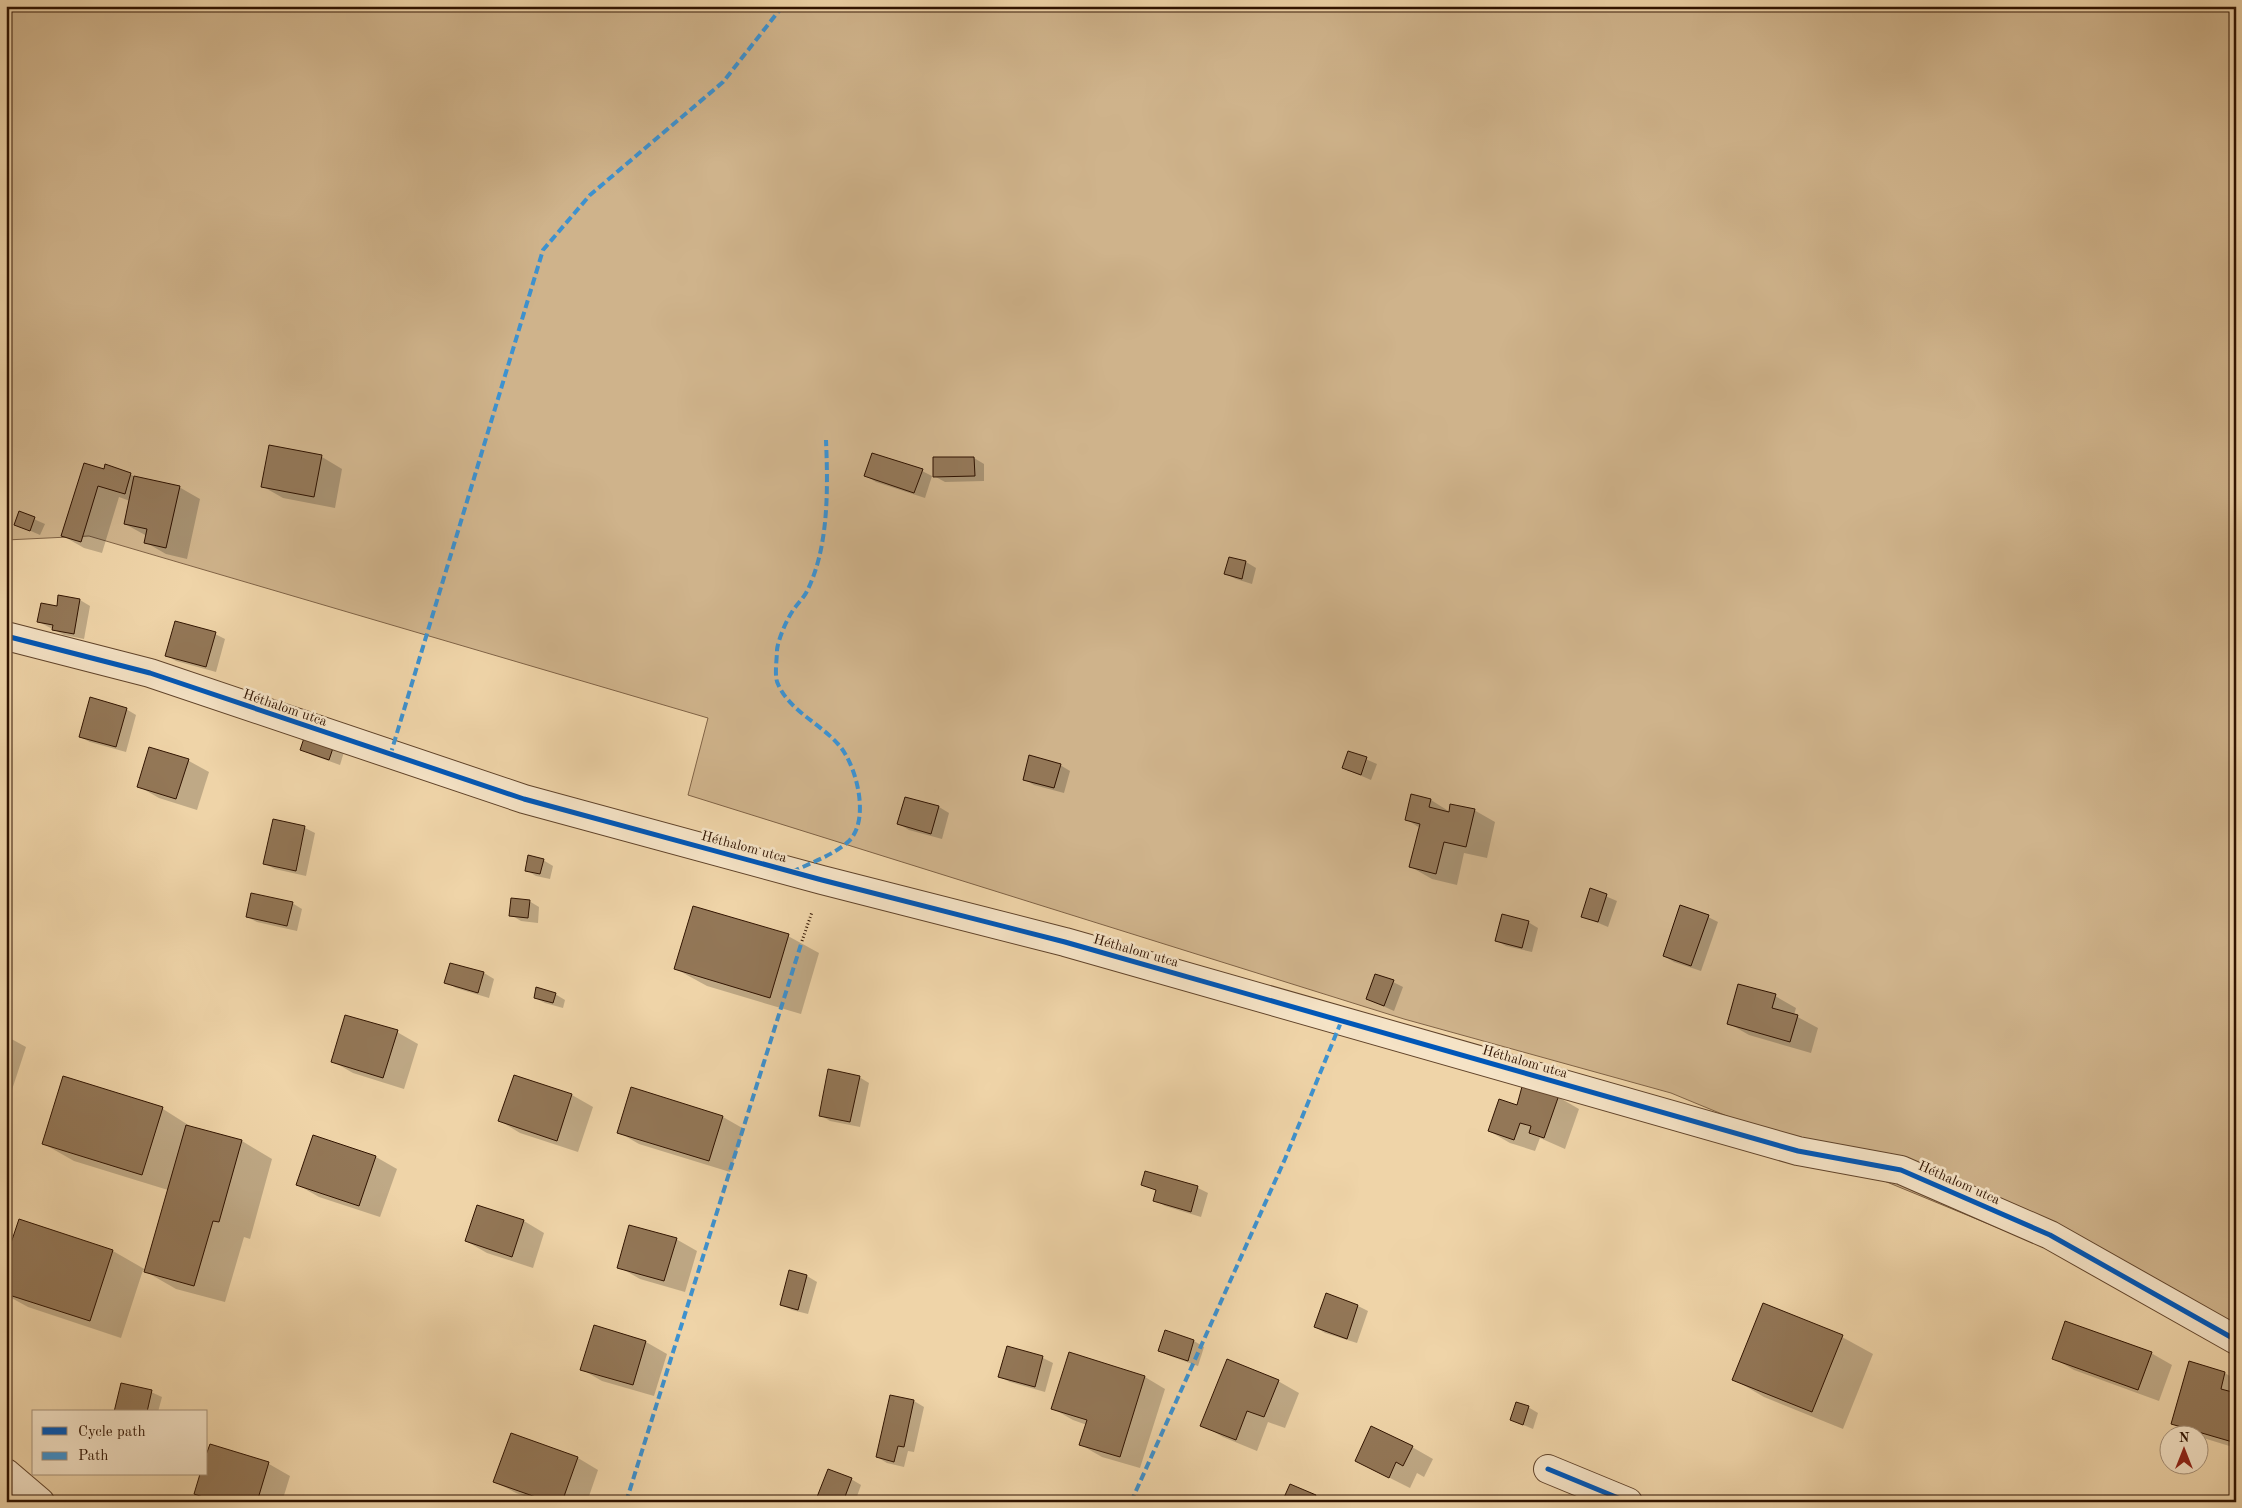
<svg xmlns="http://www.w3.org/2000/svg" width="2242" height="1508" viewBox="0 0 2242 1508" font-family="'Old Standard TT',serif">
	<style>
		.green { fill: #cfb38b; stroke: #806346 }
		.shadow { fill: #0003 }
		.building { fill: #937757; stroke: #301300 }
		.lines { fill: none; stroke-linecap: round; stroke-linejoin: round }
		.minor-casing { stroke: #60432a; stroke-width: 30 }
		.path { stroke: #301300; stroke-width: 3; stroke-dasharray: 1 2.5; stroke-linecap: butt }
		.minor { stroke: #f5e3c6; stroke-width: 28 }
		.quiet { stroke: #3d92d0; stroke-width: 4; stroke-dasharray: 8 4; stroke-linecap: butt }
		.cycleway-casing { stroke: #f5e3c6; stroke-width: 8 }
		.cycleway { stroke: #0057b8; stroke-width: 5 }
		.labels { text-anchor: middle; dominant-baseline: central; stroke-width: 5; stroke-linejoin: round; paint-order: stroke }
		.street-label { font-size: 14px; fill: #301300; stroke: #f5e3c6 }
	</style>
	<rect width="100%" height="100%" fill="#efd4a8"/>
	<filter id="stains"><feTurbulence type="fractalNoise" baseFrequency=".004" numOctaves="4"/><feColorMatrix values="0 0 0 0 .2 0 0 0 0 .09 0 0 0 0 .02 0 0 0 .5 -.17"/></filter>
	<radialGradient id="worn" r=".72"><stop offset=".6" stop-color="#630" stop-opacity="0"/><stop offset="1" stop-color="#630" stop-opacity=".3"/></radialGradient>
	<path class="green" d="M6,6H2236V1326L1671,1093L1404,1019L688,795L708,718L89,536L6,540Z"/>
	<g class="shadow">
		<path d="M322,457L342,469L335,508L283,498L262,486Z"/>
		<path d="M974,458L984,464V481L945,482L934,476Z"/>
		<path d="M105,470L130,474L139,479L179,487L200,499L187,559L166,554L145,542L147,536L125,524L130,501L119,497L102,553L84,548L63,536Z"/>
		<path d="M922,471L932,476L925,498L876,482L866,476Z"/>
		<path d="M20,513L45,524L40,535L15,524Z"/>
		<path d="M1230,558L1246,562L1256,568L1252,584L1236,579L1226,574Z"/>
		<path d="M80,600L90,606L84,639L64,635L39,622L58,608Z"/>
		<path d="M215,634L225,639L216,672L176,661L166,655Z"/>
		<path d="M126,709L136,715L126,752L90,742L80,737Z"/>
		<path d="M306,736L344,752L340,765L312,755L302,749Z"/>
		<path d="M150,748L189,761L209,772L197,810L159,798L138,786Z"/>
		<path d="M1349,752L1377,764L1371,780L1343,768Z"/>
		<path d="M1060,765L1070,771L1064,793L1034,785L1024,779Z"/>
		<path d="M906,798L939,807L949,813L942,839L909,830L899,824Z"/>
		<path d="M1431,800L1450,812L1474,810L1495,822L1487,858L1464,853L1457,885L1432,879L1411,867L1420,828L1406,819Z"/>
		<path d="M274,821L305,828L315,833L306,876L275,869L265,864Z"/>
		<path d="M543,860L553,866L550,879L536,876L526,870Z"/>
		<path d="M1591,890L1617,901L1608,927L1582,916Z"/>
		<path d="M529,901L539,907L538,923L521,921L511,915Z"/>
		<path d="M292,903L302,909L297,931L257,922L247,917Z"/>
		<path d="M1708,917L1718,922L1701,971L1674,962L1664,956Z"/>
		<path d="M1528,922L1538,928L1532,952L1506,946L1496,940Z"/>
		<path d="M788,936L819,953L801,1014L707,986L676,969Z"/>
		<path d="M484,973L494,979L489,998L456,988L446,982Z"/>
		<path d="M1393,982L1403,987L1394,1011L1367,999Z"/>
		<path d="M555,994L565,1000L563,1008L545,1003L535,998Z"/>
		<path d="M1775,996L1796,1008L1794,1015L1818,1028L1811,1053L1749,1035L1728,1023Z"/>
		<path d="M397,1032L418,1044L404,1089L353,1073L332,1061Z"/>
		<path d="M6,1036L26,1047L6,1108Z"/>
		<path d="M515,1076L572,1095L593,1107L578,1152L520,1133L500,1121Z"/>
		<path d="M859,1077L869,1083L860,1127L830,1121L820,1115Z"/>
		<path d="M64,1078L163,1109L193,1128L242,1141L272,1159L250,1239L244,1237L225,1302L176,1289L143,1270L121,1338L28,1307L6,1295V1262L20,1220L113,1251L146,1270L168,1190L74,1161L44,1144Z"/>
		<path d="M632,1089L723,1117L744,1129L730,1172L639,1144L618,1132Z"/>
		<path d="M1558,1097L1579,1109L1565,1149L1540,1138L1535,1151L1510,1143L1489,1131L1517,1107Z"/>
		<path d="M314,1137L376,1157L397,1169L380,1217L319,1197L298,1185Z"/>
		<path d="M1146,1173L1198,1188L1208,1193L1201,1217L1165,1206L1155,1200L1157,1191L1143,1184Z"/>
		<path d="M478,1206L524,1221L544,1233L533,1268L487,1253L466,1241Z"/>
		<path d="M676,1239L697,1251L685,1292L640,1279L619,1267Z"/>
		<path d="M807,1276L817,1282L808,1314L792,1310L782,1305Z"/>
		<path d="M1326,1295L1358,1306L1368,1311L1357,1343L1325,1333L1315,1327Z"/>
		<path d="M595,1326L646,1342L667,1354L654,1396L602,1381L581,1369Z"/>
		<path d="M1166,1332L1194,1341L1204,1347L1198,1366L1170,1356L1160,1351Z"/>
		<path d="M1842,1337L1873,1354L1843,1429L1764,1397L1733,1379Z"/>
		<path d="M1008,1348L1043,1358L1053,1363L1045,1392L1010,1382L1000,1377Z"/>
		<path d="M1070,1353L1145,1377L1165,1389L1140,1468L1102,1457L1081,1445L1087,1425L1073,1420L1052,1408Z"/>
		<path d="M2151,1353L2172,1365L2159,1401L2074,1370L2053,1358Z"/>
		<path d="M2190,1363L2225,1373L2236,1380V1448L2200,1437V1436L2193,1435L2172,1423Z"/>
		<path d="M1278,1381L1299,1393L1285,1428L1268,1422L1257,1451L1223,1437L1202,1425Z"/>
		<path d="M151,1392L162,1397L158,1412H115Z"/>
		<path d="M914,1401L924,1407L914,1452L908,1451L904,1467L887,1463L877,1457Z"/>
		<path d="M1528,1407L1538,1413L1533,1429L1511,1420Z"/>
		<path d="M211,1445L269,1464L290,1476L282,1502H210L195,1493L206,1474Z"/>
		<path d="M1412,1447L1433,1459L1424,1477L1417,1473L1410,1488L1356,1461Z"/>
		<path d="M578,1458L598,1470L587,1502H540L516,1493L495,1482Z"/>
		<path d="M851,1479L861,1485L855,1502H817Z"/>
		<path d="M1315,1496L1325,1502H1284Z"/>
		<path d="M2003,1498L2016,1502H2002Z"/>
	</g>
	<g class="building">
		<path d="M269,445L322,455L314,497L261,487Z"/>
		<path d="M872,453L923,469L914,493L864,476Z"/>
		<path d="M933,457H974L975,476L933,477Z"/>
		<path d="M84,463L104,469L105,464L131,473L125,494L98,486L81,542L61,536Z"/>
		<path d="M134,476L180,486L166,548L144,543L147,529L124,524Z"/>
		<path d="M19,511L35,517L30,531L14,525Z"/>
		<path d="M1229,557L1246,561L1242,579L1224,574Z"/>
		<path d="M58,595L80,599L74,634L52,630L53,625L37,622L41,603L57,606Z"/>
		<path d="M175,621L216,632L206,667L165,656Z"/>
		<path d="M90,697L127,708L116,747L79,737Z"/>
		<path d="M305,735L334,745L329,760L300,750Z"/>
		<path d="M149,747L189,759L176,799L137,787Z"/>
		<path d="M1348,751L1367,757L1361,775L1342,768Z"/>
		<path d="M1029,755L1061,764L1054,788L1023,780Z"/>
		<path d="M1411,794L1431,799L1429,807L1449,812L1450,804L1475,809L1466,847L1444,842L1436,874L1409,867L1420,824L1405,820Z"/>
		<path d="M905,797L939,806L931,834L897,824Z"/>
		<path d="M273,819L305,826L296,871L263,864Z"/>
		<path d="M528,855L544,859L540,874L525,871Z"/>
		<path d="M1590,888L1607,894L1598,922L1581,917Z"/>
		<path d="M251,893L293,902L287,926L246,917Z"/>
		<path d="M511,898L530,900L528,918L509,916Z"/>
		<path d="M1680,905L1709,915L1691,966L1663,956Z"/>
		<path d="M693,906L789,934L770,998L674,969Z"/>
		<path d="M1502,914L1529,921L1522,948L1495,941Z"/>
		<path d="M450,963L484,972L478,993L444,983Z"/>
		<path d="M1375,974L1394,980L1384,1006L1366,999Z"/>
		<path d="M1738,984L1776,994L1772,1008L1798,1015L1790,1042L1727,1024Z"/>
		<path d="M536,987L556,993L553,1003L534,998Z"/>
		<path d="M345,1015L398,1030L383,1078L331,1062Z"/>
		<path d="M828,1069L860,1076L850,1122L819,1116Z"/>
		<path d="M514,1075L572,1094L557,1141L498,1121Z"/>
		<path d="M63,1076L163,1107L142,1175L42,1144Z"/>
		<path d="M1523,1083L1559,1095L1544,1138L1529,1133L1531,1126L1520,1123L1514,1140L1488,1131L1499,1099L1517,1105Z"/>
		<path d="M631,1087L723,1116L709,1161L617,1133Z"/>
		<path d="M186,1125L242,1140L219,1222L213,1221L194,1286L144,1272Z"/>
		<path d="M313,1135L376,1156L359,1206L296,1185Z"/>
		<path d="M1145,1171L1198,1186L1191,1212L1153,1201L1156,1190L1141,1185Z"/>
		<path d="M477,1205L524,1220L512,1257L465,1241Z"/>
		<path d="M19,1219L113,1250L90,1321L6,1294V1258Z"/>
		<path d="M629,1225L677,1238L664,1281L617,1268Z"/>
		<path d="M789,1270L807,1275L798,1310L780,1305Z"/>
		<path d="M1326,1293L1358,1305L1347,1339L1314,1327Z"/>
		<path d="M1763,1303L1843,1335L1812,1412L1732,1380Z"/>
		<path d="M2065,1321L2152,1352L2138,1390L2052,1359Z"/>
		<path d="M594,1325L646,1341L633,1385L580,1370Z"/>
		<path d="M1165,1330L1194,1340L1188,1361L1158,1351Z"/>
		<path d="M1007,1346L1043,1356L1035,1387L998,1377Z"/>
		<path d="M1069,1352L1145,1376L1120,1457L1079,1445L1087,1420L1051,1409Z"/>
		<path d="M1227,1359L1279,1380L1264,1417L1247,1411L1236,1440L1200,1426Z"/>
		<path d="M2189,1361L2225,1372L2221,1389L2236,1393V1443L2171,1424Z"/>
		<path d="M121,1383L152,1390L147,1412H114Z"/>
		<path d="M890,1395L914,1400L904,1447L898,1446L894,1462L876,1457Z"/>
		<path d="M1516,1402L1529,1406L1523,1425L1510,1420Z"/>
		<path d="M1371,1426L1413,1446L1403,1466L1396,1462L1389,1478L1355,1461Z"/>
		<path d="M511,1433L578,1457L562,1502H550L493,1482Z"/>
		<path d="M210,1444L269,1462L257,1502H218L194,1494L200,1474H206V1455Z"/>
		<path d="M828,1469L852,1478L843,1502H815Z"/>
		<path d="M1290,1484L1316,1495L1313,1502H1282Z"/>
	</g>
	<g class="lines">
		<g class="minor-casing">
			<g id="minor">
				<path d="M6,636L150,673L524,799L822,880L1065,942L1798,1151L1901,1170L2050,1235L2236,1340"/>
				<path d="M1548,1469L1628,1502"/>
				<path d="M6,1473L40,1502"/>
			</g>
		</g>
		<path class="path" d="M802,941L812,912"/>
		<use href="#minor" class="minor"/>
		<g class="quiet">
			<path d="M390,756L543,250L590,195L723,82L778,12L786,6"/>
			<path d="M792,872C810,863 834,855 849,841C871,819 856,762 837,743C819,723 789,710 778,684C774,677 777,659 777,650C778,640 786,621 792,612C796,605 802,600 806,593C829,549 828,489 826,440"/>
			<path d="M626,1502L802,941"/>
			<path d="M1131,1502L1285,1159L1341,1022"/>
		</g>
		<g class="cycleway-casing">
			<g id="cycleway">
				<path d="M6,636L150,673L524,799L822,880L1065,942L1798,1151L1901,1170L2050,1235L2236,1340"/>
				<path d="M1548,1469L1628,1502"/>
			</g>
		</g>
		<use href="#cycleway" class="cycleway"/>
	</g>
	<g class="labels">
		<g class="street-label">
			<text transform="translate(285 708) rotate(19)">Héthalom utca</text>
			<text transform="translate(744 847) rotate(15)">Héthalom utca</text>
			<text transform="translate(1136 951) rotate(16)">Héthalom utca</text>
			<text transform="translate(1525 1062) rotate(16)">Héthalom utca</text>
			<text transform="translate(1959 1183) rotate(24)">Héthalom utca</text>
		</g>
	</g>
	<rect width="2242" height="1508" fill="none" stroke="#efd4a8" stroke-width="25"/>
	<rect x="8" y="8" width="2227" height="1493" fill="none" stroke="#301300" stroke-width="2.5"/>
	<rect x="12" y="12" width="2217" height="1483" fill="none" stroke="#301300"/>
	<rect x="32" y="1410" width="175" height="65" fill="#f5e3c6" stroke="#a69077"/>
	<rect x="42" y="1427" width="25" height="8" fill="#0057b8" stroke="#a69077"/>
	<text x="78" y="1436" font-size="15" fill="#301300">Cycle path</text>
	<rect x="42" y="1452" width="25" height="8" fill="#3d92d0" stroke="#a69077"/>
	<text x="78" y="1460" font-size="15" fill="#301300">Path</text>
	<g transform="translate(2184 1450)"><circle r="24" fill="#f5e3c6" stroke="#a69077"/>
	<path d="M0-4L9 19L0 12L-9 19Z" fill="#8f2418"/>
	<text y="-8" font-size="14" font-weight="bold" text-anchor="middle" fill="#301300">N</text>
	</g>
	<rect width="100%" height="100%" filter="url(#stains)"/>
	<rect width="100%" height="100%" fill="url(#worn)"/>
</svg>
